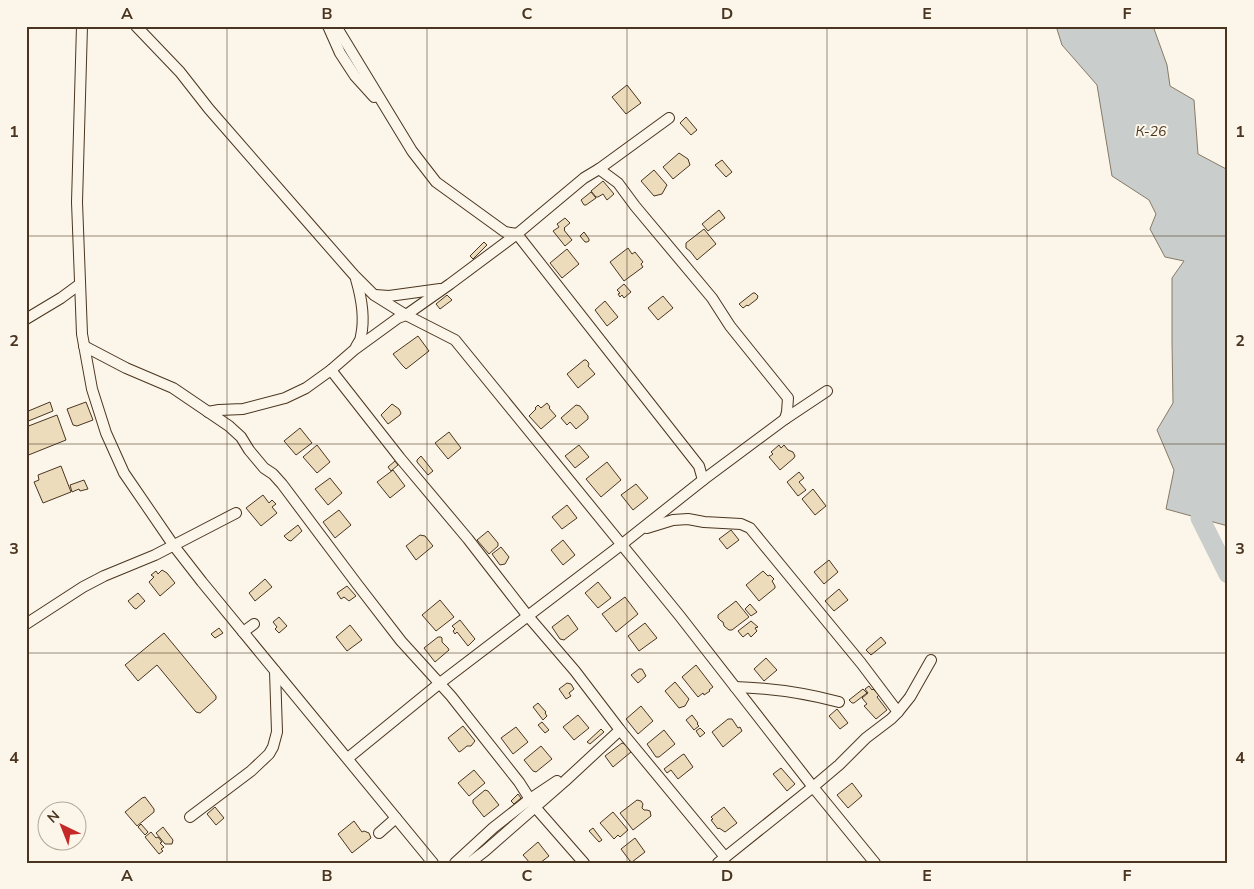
<svg xmlns="http://www.w3.org/2000/svg" width="1254" height="889" viewBox="0 0 1254 889" font-family="'Nunito Sans',sans-serif">
	<style>
		.water { fill: #c9cecd; stroke: #887966 }
		.lines { fill: none; stroke-linecap: round; stroke-linejoin: round }
		.river { stroke: #c9cecd; stroke-width: 19 }
		.building { fill: #ecdcbc; stroke: #4a3520 }
		.minor-casing { stroke: #4a3520; stroke-width: 12 }
		.minor { stroke: #fbf6e9; stroke-width: 10 }
		.grid { fill: none; stroke: #4a3520; stroke-width: 1; stroke-opacity: 0.55 }
		.labels { text-anchor: middle; dominant-baseline: central; stroke-width: 4; stroke-linejoin: round; paint-order: stroke }
		.water-label { font-size: 14px; font-style: italic; fill: #4a3520; stroke: #fbf6e9 }
		.neatline { fill: none; stroke: #4a3520; stroke-width: 2 }
		.grid-label { font-size: 16px; text-anchor: middle; font-weight: bold; fill: #4a3520 }
	</style>
	<rect width="100%" height="100%" fill="#fbf6e9"/>
	<path class="water" d="M1056,26H1153L1167,65L1170,86L1194,100L1198,154L1228,170V526L1166,509L1174,470L1157,430L1173,403L1172,342V278L1184,261L1165,257L1150,229L1156,214L1149,200L1112,176L1097,85L1062,45Z"/>
	<g class="lines">
		<path class="river" d="M1200,518L1228,574"/>
	</g>
	<g class="building">
		<path d="M627,85L641,103L626,114L612,97Z"/>
		<path d="M686,117L697,130L691,135L680,123Z"/>
		<path d="M679,153L688,159L690,165L673,179L663,167Z"/>
		<path d="M722,160L732,172L726,177L715,165Z"/>
		<path d="M654,170L667,185L662,194L654,196L641,181Z"/>
		<path d="M603,181L614,194L607,200L603,194L598,197H596L591,191Z"/>
		<path d="M591,192L596,198L586,205H584L581,200Z"/>
		<path d="M719,210L725,218L708,231L702,224Z"/>
		<path d="M565,218L570,223L564,228L565,229L564,230L572,240L565,246L553,231L559,227L557,224Z"/>
		<path d="M704,229L716,244L697,260L690,251L686,248V243Z"/>
		<path d="M584,232L589,239V241L587,242H585L580,236Z"/>
		<path d="M484,242L487,245L473,259L470,256Z"/>
		<path d="M628,248L632,254L635,252L643,262L641,264L643,267L624,281L610,262Z"/>
		<path d="M567,249L579,264L562,278L550,263Z"/>
		<path d="M624,284L631,292L624,298L622,295L620,297L618,294L620,293L617,290Z"/>
		<path d="M753,293H755L758,296L757,299L748,306L747,305L743,308L739,304Z"/>
		<path d="M447,295L452,300L440,309L436,304Z"/>
		<path d="M663,296L673,308L658,320L648,308Z"/>
		<path d="M605,301L618,317L607,326L595,310Z"/>
		<path d="M418,336L429,351L406,369L402,365L393,354Z"/>
		<path d="M584,360H586L588,362L589,364L588,366L595,374L578,388L567,374Z"/>
		<path d="M50,402L53,411L26,422V412Z"/>
		<path d="M86,402L93,420L77,426L73,425L67,409Z"/>
		<path d="M547,403L550,407L549,408L556,416L541,429L529,416L536,409L535,408L538,405L541,408Z"/>
		<path d="M392,404L399,409L401,413L400,415L388,424L381,415Z"/>
		<path d="M576,405L580,406L588,416V419L576,429L570,422L567,425L561,418Z"/>
		<path d="M57,415L66,440L26,456V427Z"/>
		<path d="M300,428L312,443L296,455L284,441Z"/>
		<path d="M449,432L461,448L448,459L435,443Z"/>
		<path d="M317,445L330,462L317,473L303,457Z"/>
		<path d="M579,445L589,457L575,468L565,456Z"/>
		<path d="M779,445L781,448L784,445L788,450L793,452L795,456L794,458L780,470L769,457L773,454L771,452Z"/>
		<path d="M421,456L433,471L428,475L417,462V460Z"/>
		<path d="M395,461L398,465L391,471L388,467Z"/>
		<path d="M607,462L621,480L601,497L586,479Z"/>
		<path d="M61,466L71,492L43,503L34,482L39,480L38,475Z"/>
		<path d="M393,470L405,486L390,498L377,482Z"/>
		<path d="M799,472L804,478L799,482L806,490L798,496L787,482Z"/>
		<path d="M330,478L342,493L328,505L315,489Z"/>
		<path d="M84,480L88,489L80,491L79,489L72,492L70,485Z"/>
		<path d="M636,484L648,498L633,510L621,495Z"/>
		<path d="M813,489L826,506L815,515L802,499Z"/>
		<path d="M263,495L269,503L272,500L276,504L272,507L277,513L261,526L246,508Z"/>
		<path d="M567,505L577,518L562,529L552,517Z"/>
		<path d="M339,510L351,525L335,538L323,522Z"/>
		<path d="M298,525L302,531L291,541L288,540L284,536Z"/>
		<path d="M731,530L739,540L727,549L719,539Z"/>
		<path d="M488,531L498,543V546L489,554L477,540Z"/>
		<path d="M420,535L425,536L433,546L416,560L406,546Z"/>
		<path d="M563,540L575,555L563,565L551,550Z"/>
		<path d="M501,547L509,557L505,564L500,565L492,554Z"/>
		<path d="M829,560L838,572L824,584L814,572Z"/>
		<path d="M162,570L167,573L175,583L160,596L149,582L154,577L151,575L156,571L158,574Z"/>
		<path d="M763,571L768,576L770,575L774,579L772,581L775,586V588L759,601L746,585Z"/>
		<path d="M265,579L272,587L255,601L249,593Z"/>
		<path d="M598,582L611,598L598,608L585,593Z"/>
		<path d="M347,586L356,596L349,601L344,597L341,599L337,593Z"/>
		<path d="M839,589L848,600L834,611L825,601Z"/>
		<path d="M138,593L145,601L136,609L134,608L128,601Z"/>
		<path d="M625,597L638,614L616,632L602,614Z"/>
		<path d="M440,600L454,617L436,631L422,615Z"/>
		<path d="M736,601L749,617L732,630H729L724,626L723,622L721,621L718,618V615Z"/>
		<path d="M750,604L757,612L751,616L745,609Z"/>
		<path d="M568,615L578,629L564,640L560,639L552,627Z"/>
		<path d="M279,617L287,626L279,633L275,629L277,627L273,622Z"/>
		<path d="M460,620L475,639L468,646L457,632L455,634L453,631L455,629L452,626Z"/>
		<path d="M751,621L758,627L755,628L757,631L751,637L748,633L743,637L742,636L738,631Z"/>
		<path d="M645,623L657,638L639,651L628,636Z"/>
		<path d="M350,625L362,640L347,651L336,637Z"/>
		<path d="M219,628L223,633L215,638L211,634Z"/>
		<path d="M164,633L216,696V699L200,713L196,712L157,665L138,681L125,665Z"/>
		<path d="M438,637H441L442,638V642L448,648L449,650L435,662L424,648Z"/>
		<path d="M881,637L886,643L871,655L866,650Z"/>
		<path d="M766,658L777,670L764,681L754,669Z"/>
		<path d="M696,665L713,687L709,690L710,691L704,695L703,693L698,697L682,677Z"/>
		<path d="M639,669H642L646,676L638,683L631,675Z"/>
		<path d="M675,682L689,699L685,706L679,708L665,691Z"/>
		<path d="M567,683L571,684L574,689L569,693L571,696L566,699L559,689Z"/>
		<path d="M869,686L872,690L873,689L879,695L877,697L887,710L876,719L864,706L867,704L862,698L868,693L865,689Z"/>
		<path d="M863,689L867,693L854,703H852L849,700Z"/>
		<path d="M538,703L546,712L545,713L547,716L543,720L533,707Z"/>
		<path d="M641,706L653,721L638,734L626,719Z"/>
		<path d="M837,709L848,723L840,729L829,716Z"/>
		<path d="M578,715L589,728L574,740L563,727Z"/>
		<path d="M692,715L698,723L697,724L699,726L694,730L686,720Z"/>
		<path d="M728,719H732L738,728L740,727L742,731L723,747L712,732Z"/>
		<path d="M542,722L549,730L545,733L538,725Z"/>
		<path d="M463,726L475,741L471,746H467L461,751L459,752L448,738Z"/>
		<path d="M516,727L528,742L513,754L501,738Z"/>
		<path d="M700,728L705,733L700,737L696,731Z"/>
		<path d="M601,729L604,732L590,744L587,742Z"/>
		<path d="M664,730L675,744L659,757H656L647,744Z"/>
		<path d="M622,743L627,745L631,752L613,767L605,756Z"/>
		<path d="M541,746L552,759L536,772L533,771L524,760Z"/>
		<path d="M684,754L693,767L678,779L671,770L667,773L664,769L682,755Z"/>
		<path d="M781,768L795,784L787,791L773,774Z"/>
		<path d="M474,770L485,783L469,796L458,783Z"/>
		<path d="M852,783L862,796L848,808L837,795Z"/>
		<path d="M485,790L488,791L499,805L484,817L473,803V800Z"/>
		<path d="M518,794L521,798L514,804L511,801Z"/>
		<path d="M145,797L154,809V812L137,826L125,812L142,798Z"/>
		<path d="M637,800L641,801L643,804L642,808L644,810H647L650,811L651,816L633,830L620,813Z"/>
		<path d="M215,807L224,818L216,825L207,814Z"/>
		<path d="M724,807L737,823L725,832L719,828L718,829L711,820L713,819L711,817Z"/>
		<path d="M613,812L628,830L620,837L618,835L614,839L600,823Z"/>
		<path d="M354,821L362,832L364,831L369,833L371,838L352,853L338,834Z"/>
		<path d="M141,824L148,832L145,835L138,827Z"/>
		<path d="M163,827L173,840L172,844H165L156,833Z"/>
		<path d="M593,828L602,840L599,842L589,831Z"/>
		<path d="M151,832L156,838L158,837L162,842L160,843L164,847L161,849L163,851L159,854L145,837Z"/>
		<path d="M635,838L645,852L632,862L630,861L621,849Z"/>
		<path d="M538,842L549,856L540,863H530L523,855Z"/>
	</g>
	<g class="lines">
		<g class="minor-casing">
			<g id="minor">
				<path d="M82,26L77,202L82,334L92,389L106,433L124,473L174,546L202,582L433,863"/>
				<path d="M136,26L180,72L209,109L312,227L354,275L374,295L406,315L455,340L679,615L813,787L875,863"/>
				<path d="M328,26L340,53L355,76L374,97"/>
				<path d="M336,26L412,151L436,182L505,232L517,234L699,466L703,480"/>
				<path d="M599,169L618,183L635,206L712,298L730,326L788,398L787,412L785,419"/>
				<path d="M356,279C361,296 365,318 361,336C361,340 358,343 356,347"/>
				<path d="M375,295L389,296L440,289"/>
				<path d="M26,319L61,298L80,284"/>
				<path d="M84,346L126,368L173,388L229,426L241,437L249,450L264,468L273,474L282,484L357,584L401,641L451,696L519,782L535,807L584,863"/>
				<path d="M331,370L400,458L468,539L527,615L575,671L620,730L725,857"/>
				<path d="M208,412L219,410L243,409L285,398L306,388L331,370L354,350L398,318L406,315L450,284L517,234L584,178L599,169L669,118"/>
				<path d="M647,528L673,520L688,519L704,522L741,524L750,528L861,663L898,712"/>
				<path d="M26,624L83,587L104,576L155,555L236,513"/>
				<path d="M243,632L254,624"/>
				<path d="M735,687C771,688 805,693 839,702"/>
				<path d="M348,758L440,683L621,545L703,480L785,419L827,391"/>
				<path d="M190,817L251,771L269,754L273,747L277,732L275,671"/>
				<path d="M379,833L396,818"/>
				<path d="M455,863L493,828L530,799L557,781"/>
				<path d="M468,863L472,861L485,851L565,781L620,730"/>
				<path d="M718,863L813,787L839,765L866,738L891,719L898,712L910,697L931,660"/>
			</g>
		</g>
		<use href="#minor" class="minor"/>
	</g>
	<path class="grid" d="M227,26V863M427,26V863M627,26V863M827,26V863M1027,26V863M26,236H1228M26,444H1228M26,653H1228"/>
	<g class="labels">
		<g class="water-label">
			<text x="1151" y="131">К-26</text>
		</g>
	</g>
	<rect width="1254" height="889" fill="none" stroke="#fbf6e9" stroke-width="55"/>
	<g transform="translate(62 826) rotate(317)"><circle r="24" fill="#fbf6e9" stroke="#b4a999"/>
	<path d="M0-4L9 19L0 12L-9 19Z" fill="#c62828"/>
	<text y="-8" font-size="14" font-weight="bold" text-anchor="middle" fill="#4a3520">N</text>
	</g>
	<rect x="28" y="28" width="1198" height="834" class="neatline"/>
	<g class="grid-label">
		<text x="127" y="19">A</text>
		<text x="327" y="19">B</text>
		<text x="527" y="19">C</text>
		<text x="727" y="19">D</text>
		<text x="927" y="19">E</text>
		<text x="1127" y="19">F</text>
		<text x="14" y="137">1</text>
		<text x="1240" y="137">1</text>
		<text x="14" y="346">2</text>
		<text x="1240" y="346">2</text>
		<text x="14" y="554">3</text>
		<text x="1240" y="554">3</text>
		<text x="14" y="763">4</text>
		<text x="1240" y="763">4</text>
		<text x="127" y="881">A</text>
		<text x="327" y="881">B</text>
		<text x="527" y="881">C</text>
		<text x="727" y="881">D</text>
		<text x="927" y="881">E</text>
		<text x="1127" y="881">F</text>
	</g>
</svg>
